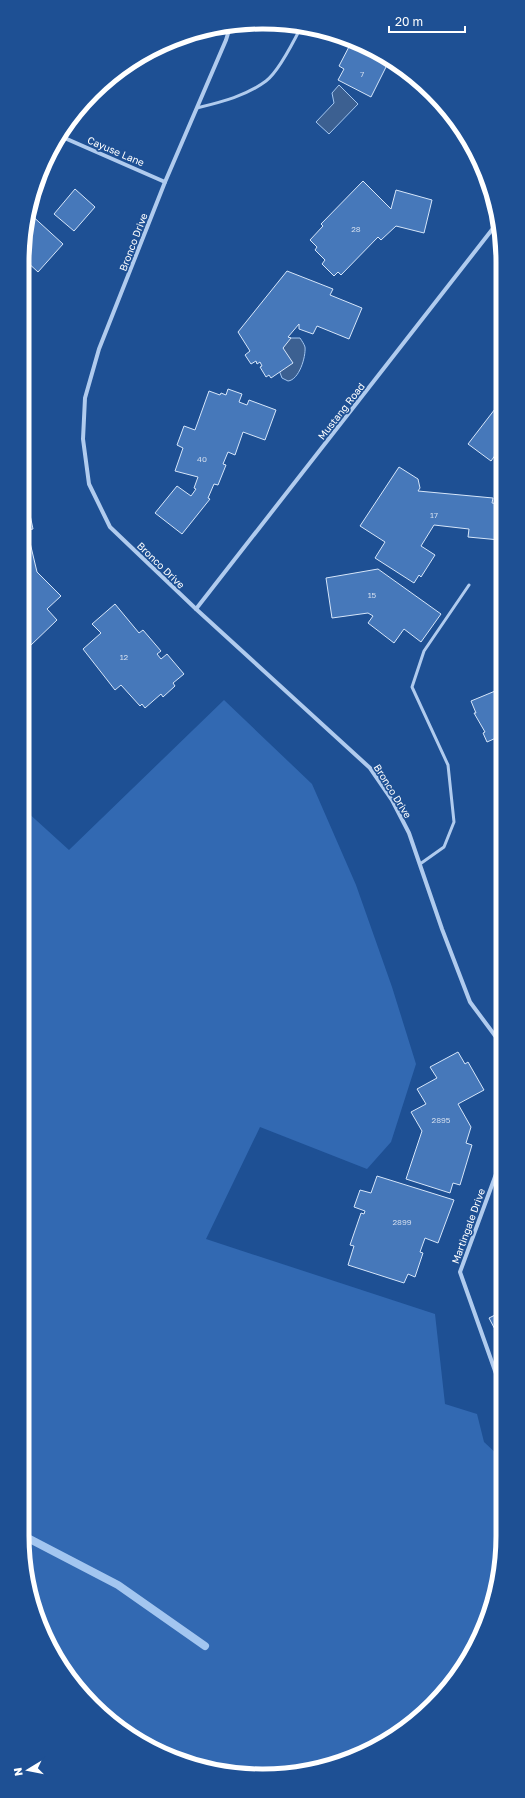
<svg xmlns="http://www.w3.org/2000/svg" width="525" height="1798" viewBox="0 0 525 1798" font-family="'Golos Text',sans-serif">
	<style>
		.green { fill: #3269b2 }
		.water { fill: #3c6091; stroke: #a3c6f0 }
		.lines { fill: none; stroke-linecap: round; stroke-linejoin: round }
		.stream { stroke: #a3c6f0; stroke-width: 8 }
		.building { fill: #4678ba; stroke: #d6e6fa }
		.lane { stroke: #b0cbee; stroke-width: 3 }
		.street { stroke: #b0cbee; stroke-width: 4 }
		.labels { text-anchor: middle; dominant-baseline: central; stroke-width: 3.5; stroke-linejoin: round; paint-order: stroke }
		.number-label { font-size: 8px; fill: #d1ddee }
		.street-label { font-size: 10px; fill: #fff; stroke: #1e5094 }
		.rim { fill: none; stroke: #fff; stroke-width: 5 }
	</style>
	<rect width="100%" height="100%" fill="#1e5094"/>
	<path class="green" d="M224,700L312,784L356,885L392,987L416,1064L391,1142L367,1169L260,1127L206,1239L435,1314L445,1404L477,1414L484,1442L499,1456L498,1582L471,1656L409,1726L325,1768L247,1775L156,1751L82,1694L40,1627L22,1535L25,810L69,850Z"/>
	<g class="water">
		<path d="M339,85L358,104L329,134L316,122L334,103L332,93Z"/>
		<path d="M287,338H300C302,341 304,344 305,347C306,357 299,380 288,381L282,378L279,370L285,340Z"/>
	</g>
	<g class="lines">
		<path class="stream" d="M22,1535L118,1585L205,1646"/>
	</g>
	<g class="building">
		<path d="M352,41L369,47L389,61L371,97L338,80L344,69L339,66Z"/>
		<path d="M363,181L391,209L396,190L432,200L424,233L396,226L381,240L378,237L341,275L338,272L334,276L322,264L325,260L315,250L317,247L310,240L323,226L321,224Z"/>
		<path d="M75,189L95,207L74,231L54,214Z"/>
		<path d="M28,212L63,244L38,272L26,261L27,216Z"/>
		<path d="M287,271L333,289L330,295L362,308L349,339L317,326L313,334L299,329V324L288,337L291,338L283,348L293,363L271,378L269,375L266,377L260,367L262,366L260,362L257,364L256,361L251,364L245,355L250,351L238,332Z"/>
		<path d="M228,389L242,394L239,402L247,405L249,400L276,410L265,440L243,432L235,455L228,452L223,464L226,465L218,485L214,484L208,498L210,499L182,534L155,513L177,486L191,496L196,489L194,488L198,477L175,471L183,448L177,445L184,426L195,430L209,391L220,395L221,393L226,395Z"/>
		<path d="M495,409L501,413V458L496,454L491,461L468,444Z"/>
		<path d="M399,467L418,479L420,488L418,491L493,498L492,503L500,504V540L468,537L469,529L434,525L421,546L435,555L421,577L419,575L414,583L375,558L385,542L360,526Z"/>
		<path d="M26,496L33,529L27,530L37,572L61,596L47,609L57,620L30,646L25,641Z"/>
		<path d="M378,569L441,614L421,642L404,629L394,643L368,623L373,616L368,613L332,618L326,578Z"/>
		<path d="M115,604L139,633L143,630L161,651L157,654L161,659L167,654L184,674L173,683L175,686L163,697L161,694L145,708L142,704L140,706L121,685L115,690L83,649L101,633L92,624Z"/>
		<path d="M500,689V748L496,738L487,742L483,733L485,732L474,713H476L471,701Z"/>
		<path d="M458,1052L465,1064L468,1062L484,1090L458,1104L471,1127L466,1143L472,1145L460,1185L453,1183L450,1193L406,1179L422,1131L411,1112L426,1104L417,1089L437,1078L430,1067Z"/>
		<path d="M377,1176L454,1200L438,1243L425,1238L420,1252L423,1253L415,1277L408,1274L404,1283L348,1265L354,1246L350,1245L361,1213L364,1214L365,1211L354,1207L360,1190L371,1193Z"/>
		<path d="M499,1313V1337L489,1318Z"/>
	</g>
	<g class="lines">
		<g class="lane">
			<path d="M197,108C221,102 246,96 266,81C278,72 294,41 301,27"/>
			<path d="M420,864L444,847L454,822L448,765L412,687L424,651L469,585"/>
		</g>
		<g class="street">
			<path d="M230,27L226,40L165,182L99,349L85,398L83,439L89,484L110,527L196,609L370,768L392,800L409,833L442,929L470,1002L499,1041"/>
			<path d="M60,136L165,182"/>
			<path d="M196,609L498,222"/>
			<path d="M499,1382L460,1272L499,1166"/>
		</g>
	</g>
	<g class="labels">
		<g class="number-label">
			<text x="362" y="74">7</text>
			<text x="356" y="229">28</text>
			<text x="202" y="459">40</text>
			<text x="434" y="515">17</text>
			<text x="372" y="595">15</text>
			<text x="124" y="657">12</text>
			<text x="441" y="1120">2895</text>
			<text x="402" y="1222">2899</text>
		</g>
		<g class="street-label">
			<text transform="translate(116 151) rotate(23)">Cayuse Lane</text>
			<text transform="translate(133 242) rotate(-69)">Bronco Drive</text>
			<text transform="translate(341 411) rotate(-52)">Mustang Road</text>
			<text transform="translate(161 565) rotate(44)">Bronco Drive</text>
			<text transform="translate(393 791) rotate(58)">Bronco Drive</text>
			<text transform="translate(468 1226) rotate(-70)">Martingale Drive</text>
		</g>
	</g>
	<path d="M0 0H525V1798H0ZM262 29H263A233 233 0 0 1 496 262V1536A233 233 0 0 1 263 1769H262A233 233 0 0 1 29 1536V262A233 233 0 0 1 262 29Z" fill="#1e5094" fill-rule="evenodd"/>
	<path class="rim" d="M262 29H263A233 233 0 0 1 496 262V1536A233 233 0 0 1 263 1769H262A233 233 0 0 1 29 1536V262A233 233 0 0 1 262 29Z"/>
	<g transform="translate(28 1770) rotate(260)" stroke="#1e5094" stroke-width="3" paint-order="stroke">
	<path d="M0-3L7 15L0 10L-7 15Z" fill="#ffffff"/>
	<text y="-6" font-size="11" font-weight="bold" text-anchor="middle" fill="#ffffff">N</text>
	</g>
	<path d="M389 26v6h76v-6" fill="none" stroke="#ffffff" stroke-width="2"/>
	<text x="395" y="26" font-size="12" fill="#ffffff" stroke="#1e5094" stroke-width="3" paint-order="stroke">20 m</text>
</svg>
